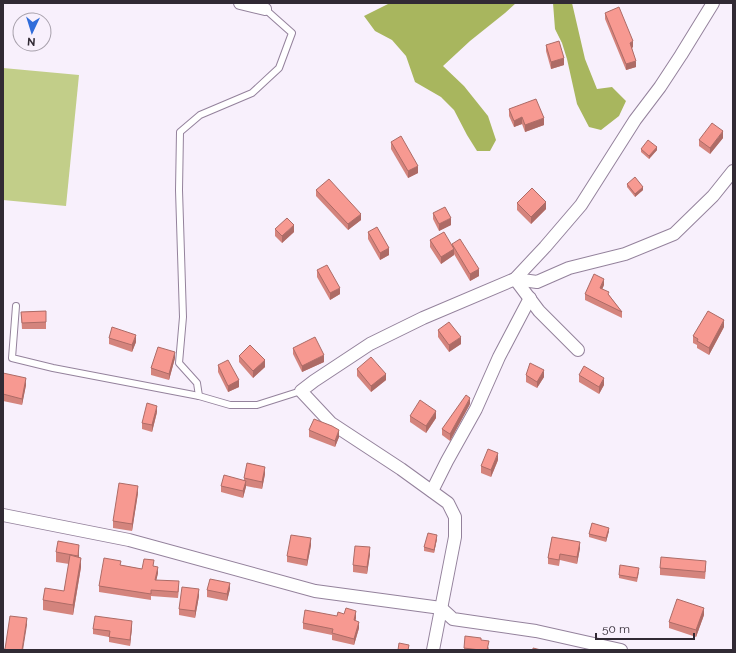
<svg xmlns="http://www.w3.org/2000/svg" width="736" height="653" viewBox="0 0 736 653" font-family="Raleway,sans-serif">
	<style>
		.green { fill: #c2ce89 }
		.forest { fill: #a8b65e }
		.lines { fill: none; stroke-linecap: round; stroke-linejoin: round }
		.lane-casing { stroke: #94829c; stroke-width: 8 }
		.street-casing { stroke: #94829c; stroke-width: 14 }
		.lane { stroke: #fff; stroke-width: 6 }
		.street { stroke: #fff; stroke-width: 12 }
		.wall { fill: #d4847d }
		.shaded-wall { fill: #ad6b66 }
		.building { fill: #f79991; stroke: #ad6b66 }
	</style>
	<rect width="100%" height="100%" fill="#f8f0fc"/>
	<path class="green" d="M3,68L79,75L66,206L3,200Z"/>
	<g class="forest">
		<path d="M390,3H516L505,13L470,41L443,66L464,86L488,116L496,140L490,151H477L467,135L454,110L441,97L415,82L406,56L392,40L375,31L364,16Z"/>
		<path d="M553,3H572L585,59L597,89L612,87L626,101L619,116L601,130L589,127L577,104L567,59L562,43L555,29Z"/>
	</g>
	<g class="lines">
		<g class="lane-casing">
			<g id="lane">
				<path d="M16,306L12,358L53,368L199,396L230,405H257L301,391"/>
				<path d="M199,396L197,383L179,363L183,317L179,190L180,132L200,115L252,93L279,68L292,33L265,9"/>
			</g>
		</g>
		<g class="street-casing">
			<g id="street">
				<path d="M240,3L265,9"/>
				<path d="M515,279L537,282L569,268L625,254L674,234L713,196L733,171"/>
				<path d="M515,279L539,311L578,350"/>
				<path d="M432,491L447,461L476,409L499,357L530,298"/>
				<path d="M3,515L129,540L315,591L441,608L453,619L536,631L621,650"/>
				<path d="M433,650L455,537V517L448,503L401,469L331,423L301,391L314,381L370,344L423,318L515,279L545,247L581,205L635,120L660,87L681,55L713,3"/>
			</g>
		</g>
		<use href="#lane" class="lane"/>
		<use href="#street" class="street"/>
	</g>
	<g class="wall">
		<path d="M605,13L633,47L632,48L636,67L626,70L605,19Z"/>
		<path d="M546,45L564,65L551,69L546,51Z"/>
		<path d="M509,109L544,125L525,132L522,124L514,127L509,116Z"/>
		<path d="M723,138L710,154L699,146V140Z"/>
		<path d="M391,142L418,173L408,178L391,149Z"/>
		<path d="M641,149L657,150L649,159L641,152Z"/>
		<path d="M627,184L643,190L635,197L627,187Z"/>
		<path d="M316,190L361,220L348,230L316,196Z"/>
		<path d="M517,203L546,209L531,224L517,210Z"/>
		<path d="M433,213L451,225L439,231L433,219Z"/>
		<path d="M275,229L294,232L282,243L275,236Z"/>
		<path d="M368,232L389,255L380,260L368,239Z"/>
		<path d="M430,240L452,245V244L479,276L470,281L454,254V255L441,264L430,247Z"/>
		<path d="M317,270L340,294L330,300L317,277Z"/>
		<path d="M604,285L602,289L609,295L622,312V318L585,300V294Z"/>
		<path d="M46,311V329H22L21,312Z"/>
		<path d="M724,327L709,355L697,348V345L693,343V336Z"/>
		<path d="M438,330L461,344L449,352L438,337Z"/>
		<path d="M109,338L136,342L132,352L109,344Z"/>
		<path d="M293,348L324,362L302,372L293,354Z"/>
		<path d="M239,356L265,367L253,378L239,362Z"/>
		<path d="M175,358L169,380L151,375V368Z"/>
		<path d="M218,365L239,387L228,392L218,372Z"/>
		<path d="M357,369L386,380L371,392L357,376Z"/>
		<path d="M3,373L26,385L22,405L3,401Z"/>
		<path d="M526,375L544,377L537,388L526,382Z"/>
		<path d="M579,375L604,385L599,394L579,382Z"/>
		<path d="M470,404L450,441L442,435V429Z"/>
		<path d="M157,412L152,432L142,429V423Z"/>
		<path d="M410,416L436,418L426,433L410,422Z"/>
		<path d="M309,430L339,437L335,447L309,437Z"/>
		<path d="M498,460L491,477L481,473V466Z"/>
		<path d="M265,474L262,489L246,486L243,498L221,492V486L244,480V478Z"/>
		<path d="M138,493L132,531L113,528V521Z"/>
		<path d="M609,531L606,542L589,537V534Z"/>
		<path d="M552,537L580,548L577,564L560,560L559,566L548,564V558Z"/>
		<path d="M437,539L434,553L424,551V547Z"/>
		<path d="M311,545L307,566L287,562V556Z"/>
		<path d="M56,552L79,555V557L81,567L73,615L43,610V600L64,591L69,564L56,562Z"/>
		<path d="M370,554L367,574L353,572V565Z"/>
		<path d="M121,565L142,569L154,566L158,573L156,580L179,588L178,598L151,596V600L99,592V586Z"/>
		<path d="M706,567L705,579L660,575V568Z"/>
		<path d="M639,572L637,582L619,578V575Z"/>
		<path d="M230,589L227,601L207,597V590Z"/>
		<path d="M199,596L195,618L179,615V609Z"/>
		<path d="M704,615L696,637L669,628V622Z"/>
		<path d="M337,616L356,618L355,621L359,628L354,645L332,640V635L303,629V623Z"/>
		<path d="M132,627L130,646L109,642V637L93,634V629Z"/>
		<path d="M481,640L489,648L488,650H464V648Z"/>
	</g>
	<g class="shaded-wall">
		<path d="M633,41V47L630,49V43Z"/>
		<path d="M564,58V65L551,69V62Z"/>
		<path d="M636,61V67L626,70V64Z"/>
		<path d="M522,117V124L514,127V121Z"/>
		<path d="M544,118V125L525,132V125Z"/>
		<path d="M723,131V138L710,154V148Z"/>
		<path d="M657,147V150L649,159V156Z"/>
		<path d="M418,166V173L408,178V171Z"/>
		<path d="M643,187V190L635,197V194Z"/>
		<path d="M546,202V209L531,224V217Z"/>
		<path d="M361,214V220L348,230V224Z"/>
		<path d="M451,218V225L439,231V224Z"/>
		<path d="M294,225V232L282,243V236Z"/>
		<path d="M389,248V255L380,260V253Z"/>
		<path d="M454,249V255L441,264V257Z"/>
		<path d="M479,269V276L470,281V274Z"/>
		<path d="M604,279V285L600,294V288Z"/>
		<path d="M340,288V294L330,300V293Z"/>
		<path d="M724,320V327L709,355V348Z"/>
		<path d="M136,335V342L132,352V345Z"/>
		<path d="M461,337V344L449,352V345Z"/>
		<path d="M175,352V358L169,380V374Z"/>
		<path d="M324,355V362L302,372V366Z"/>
		<path d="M265,360V367L253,378V371Z"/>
		<path d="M544,370V377L537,388V382Z"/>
		<path d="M386,374V380L371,392V386Z"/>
		<path d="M26,378V385L22,405V399Z"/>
		<path d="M604,378V385L599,394V387Z"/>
		<path d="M239,380V387L228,392V386Z"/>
		<path d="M470,398V404L450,441V434Z"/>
		<path d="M157,406V412L152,432V425Z"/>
		<path d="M436,411V418L426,433V426Z"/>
		<path d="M339,430V437L335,447V441Z"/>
		<path d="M498,453V460L491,477V470Z"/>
		<path d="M265,467V474L262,489V482Z"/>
		<path d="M246,481V487L243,498V491Z"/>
		<path d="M138,486V493L132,531V524Z"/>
		<path d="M609,528V531L606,542V538Z"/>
		<path d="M437,535V539L434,553V550Z"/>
		<path d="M311,538V545L307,566V560Z"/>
		<path d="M580,542V548L577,564V557Z"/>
		<path d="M79,545V555L78,566V556Z"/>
		<path d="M370,547V554L367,574V567Z"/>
		<path d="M81,558V567L73,615V605Z"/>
		<path d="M158,567V573L155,586V580Z"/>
		<path d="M230,583V589L227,601V594Z"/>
		<path d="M199,589V596L195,618V611Z"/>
		<path d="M704,608V615L696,637V630Z"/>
		<path d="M356,611V618L354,627V620Z"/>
		<path d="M27,618V625L23,650H22Z"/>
		<path d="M132,621V627L130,646V640Z"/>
		<path d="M359,622V628L354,645V639Z"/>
	</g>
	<g class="building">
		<path d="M619,7L633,41L630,43L636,61L626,64L605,13Z"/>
		<path d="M559,41L564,58L551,62L546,45Z"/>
		<path d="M536,99L544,118L525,125L522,117L514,121L509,109Z"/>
		<path d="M712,123L723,131L710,148L699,140Z"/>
		<path d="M401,136L418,166L408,171L391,142Z"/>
		<path d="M648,140L657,147L649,156L641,149Z"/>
		<path d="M635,177L643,187L635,194L627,184Z"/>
		<path d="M329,179L361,214L348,224L316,190Z"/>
		<path d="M532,188L546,202L531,217L517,203Z"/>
		<path d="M445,207L451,218L439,224L433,213Z"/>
		<path d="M287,218L294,225L282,236L275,229Z"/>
		<path d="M377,227L389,248L380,253L368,232Z"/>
		<path d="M444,232L454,249L441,257L430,240Z"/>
		<path d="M460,239L479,269L470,274L452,244Z"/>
		<path d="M327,265L340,288L330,293L317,270Z"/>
		<path d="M594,274L604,279L600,288L609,292L608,294L622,312L585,294Z"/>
		<path d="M46,311V322L22,323L21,312Z"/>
		<path d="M708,311L724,320L709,348L697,341L698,339L693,336Z"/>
		<path d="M449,322L461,337L449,345L438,330Z"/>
		<path d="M112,327L136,335L132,345L109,338Z"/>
		<path d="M315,337L324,355L302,366L293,348Z"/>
		<path d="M250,345L265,360L253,371L239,356Z"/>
		<path d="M158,347L175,352L169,374L151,368Z"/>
		<path d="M371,357L386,374L371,386L357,369Z"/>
		<path d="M228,360L239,380L228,386L218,365Z"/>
		<path d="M530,363L544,370L537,382L526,375Z"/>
		<path d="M584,366L604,378L599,387L579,375Z"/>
		<path d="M3,373L26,378L22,399L3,394Z"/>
		<path d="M466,395L470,398L450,434L442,429Z"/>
		<path d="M420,400L436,411L426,426L410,416Z"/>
		<path d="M147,403L157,406L152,425L142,423Z"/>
		<path d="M314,419L332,426L339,430L335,441L309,430Z"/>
		<path d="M488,449L498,453L491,470L481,466Z"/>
		<path d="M247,463L265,467L262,482L244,478Z"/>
		<path d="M224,475L246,481L243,491L221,486Z"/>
		<path d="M119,483L138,486L132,524L113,521Z"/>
		<path d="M592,523L609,528L606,538L589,534Z"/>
		<path d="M428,533L437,535L434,550L424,547Z"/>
		<path d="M291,535L311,538L307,560L287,556Z"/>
		<path d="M552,537L580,542L577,557L560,554L559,560L548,558Z"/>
		<path d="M58,541L79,545L78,556L56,552Z"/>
		<path d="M355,546L370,547L367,567L353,565Z"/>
		<path d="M70,555L81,558L73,605L43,600L45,588L64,591Z"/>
		<path d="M661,557L706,561L705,572L660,568Z"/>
		<path d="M104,558L121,561L120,565L142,569L144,559L154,560L153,566L158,567L155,580L179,581L178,592L151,590V594L99,586Z"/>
		<path d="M620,565L639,568L637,578L619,575Z"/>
		<path d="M210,579L230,583L227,594L207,590Z"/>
		<path d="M182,587L199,589L195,611L179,609Z"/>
		<path d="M677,599L704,608L696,630L669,622Z"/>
		<path d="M346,608L356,611L354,620L359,622L354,639L332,633L333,629L303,623L305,610L337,616L338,612L344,614Z"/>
		<path d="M10,616L27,618L22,650H3V649H5Z"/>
		<path d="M95,616L132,621L130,640L109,637L110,631L93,629Z"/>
		<path d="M465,636L481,638V640L489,641L487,650H480L464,648Z"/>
		<path d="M399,643L409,645L408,650H398Z"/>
		<path d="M533,648L541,650H533Z"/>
	</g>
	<rect width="736" height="653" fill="none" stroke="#312a34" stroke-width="8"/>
	<g transform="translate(32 32) rotate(184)"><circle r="19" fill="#f8f0fc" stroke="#a8a1ac"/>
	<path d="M0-3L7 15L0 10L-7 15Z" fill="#306cda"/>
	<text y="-6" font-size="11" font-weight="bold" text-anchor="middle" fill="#312a34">N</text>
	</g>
	<path d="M596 633v6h98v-6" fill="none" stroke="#312a34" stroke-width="2"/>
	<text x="602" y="633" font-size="12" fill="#312a34" stroke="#f8f0fc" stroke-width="3" paint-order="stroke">50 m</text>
</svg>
